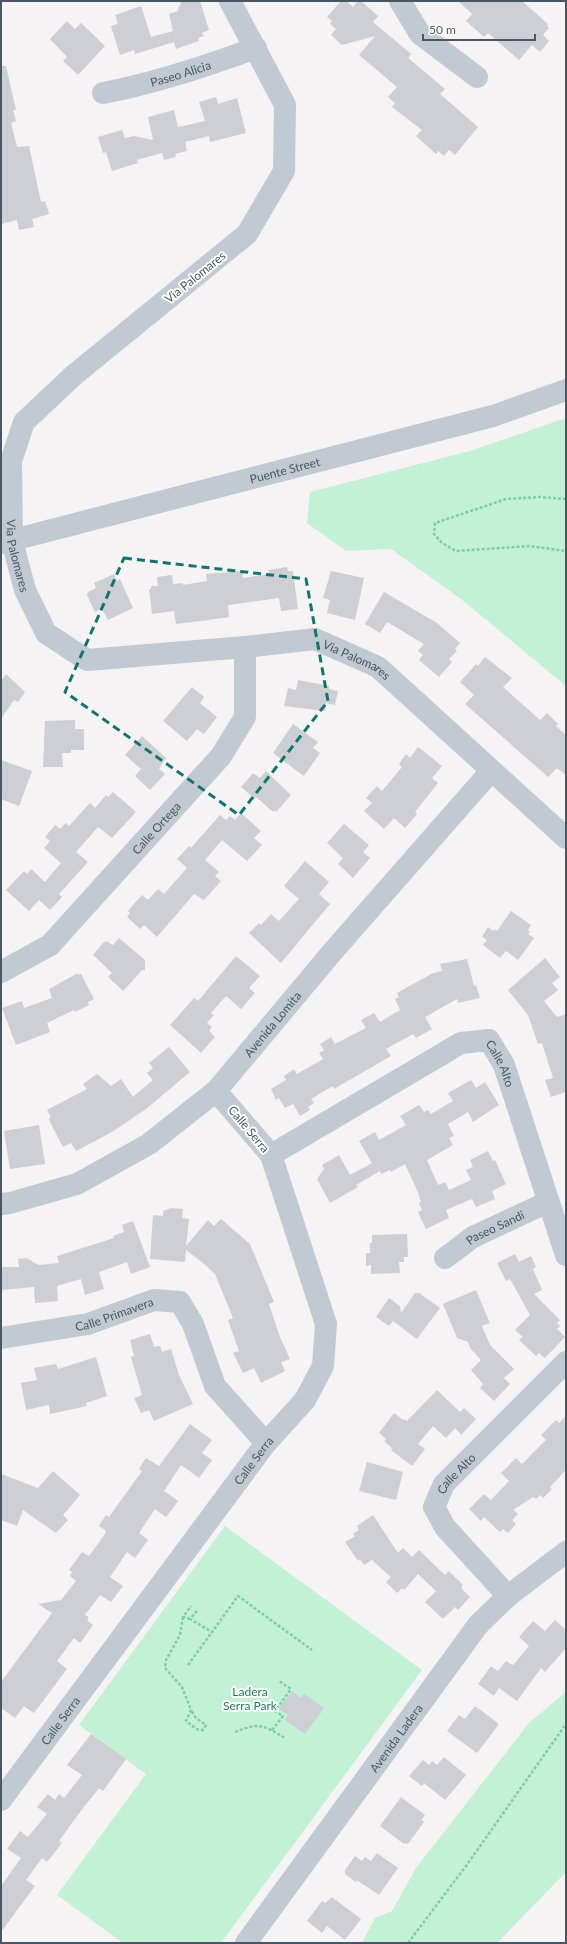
<svg xmlns="http://www.w3.org/2000/svg" width="567" height="1944" viewBox="0 0 567 1944" font-family="Lato,sans-serif">
	<style>
		.green { fill: #c3f1d5 }
		.building { fill: #cdcfd5 }
		.lines { fill: none; stroke-linecap: round; stroke-linejoin: round }
		.path { stroke: #7ad0a6; stroke-width: 2.5; stroke-dasharray: 3 2; stroke-linecap: butt }
		.minor { stroke: #c1cad2; stroke-width: 22 }
		.marked { fill: none; stroke: #0f766e; stroke-width: 3; stroke-dasharray: 8 5; stroke-linejoin: round }
		.labels { text-anchor: middle; dominant-baseline: central; stroke-width: 4; stroke-linejoin: round; paint-order: stroke }
		.street-label { font-size: 12px; fill: #4a5661; stroke: #fff }
		.park-label { font-size: 12px; fill: #17864f; stroke: #fff }
	</style>
	<rect width="100%" height="100%" fill="#f5f3f3"/>
	<g class="green">
		<path d="M566,418V686L461,599L391,549L346,551L307,523L310,492L470,451Z"/>
		<path d="M225,1526L422,1670L221,1943H123L57,1895L146,1774L79,1725Z"/>
		<path d="M566,1692V1872L497,1943H362L375,1918L392,1911L416,1868L529,1723Z"/>
	</g>
	<g class="building">
		<path d="M180,1H200L209,30L202,33L204,36L198,38L199,41L176,49L174,42L135,54L134,50L120,55L111,26L118,24L115,15L141,6L151,37L173,31L169,14L178,11L179,6L181,5Z"/>
		<path d="M341,1H346L353,7L358,1H361L378,16L373,22L411,54L408,58L445,89L440,94L478,127L455,155L449,150L444,156L438,151L436,154L416,136L422,130L392,107L395,103L388,97L397,87L359,55L375,36L342,45L331,35L336,29L330,24L332,21L327,17Z"/>
		<path d="M458,1H522L548,24L547,26L549,28L543,35L549,41L540,52L532,45L519,60L488,33L484,37L466,21L472,14Z"/>
		<path d="M67,21L75,29L81,23L105,46L78,75L63,61L67,57L50,39Z"/>
		<path d="M1,66H6L16,110H13L16,121L11,123L17,147L29,146L41,202L45,201L49,214L32,219L34,227L19,230L17,220L1,224Z"/>
		<path d="M216,97L218,104L237,98L246,133L210,142L209,136L185,142L187,151L175,154L176,157L164,160L162,153L137,160L138,163L112,171L106,152L103,153L98,137L122,130L125,138L134,136L153,140L148,117L174,110L178,127L205,121L199,102Z"/>
		<path d="M287,567L288,571H293L298,609L281,611L279,598L228,605L229,617L208,620L176,624L174,611L152,614L149,589H151V586H158L157,577L172,575L173,584L183,583V585L207,581L206,574L242,571L243,578L269,574L268,570Z"/>
		<path d="M331,571L364,578L355,620L327,613L330,600L323,598Z"/>
		<path d="M114,574L117,581L120,579L133,608L108,620L102,609L95,612L87,595L88,592L96,588L94,583Z"/>
		<path d="M384,592L437,623L460,643L455,649L457,651L449,659L452,662L439,677L419,660L423,655L418,651L424,644L387,622L380,633L365,624Z"/>
		<path d="M485,657L512,678L503,687L540,720L547,713L558,724L556,726L566,735V775L557,768L548,777L465,704L474,695L460,682L476,664L478,666Z"/>
		<path d="M6,674L25,692L18,702L14,700L1,719V681Z"/>
		<path d="M298,680L329,686V689L338,691L335,705L326,703L325,711L284,706L288,688L296,690Z"/>
		<path d="M192,687L204,697L200,703L217,717L204,734L197,729L187,741L163,721Z"/>
		<path d="M75,720V729H84V750H71V753H62L63,767H43L45,721Z"/>
		<path d="M293,724L318,742L313,748L320,753L304,776L273,753Z"/>
		<path d="M142,736L166,758L159,769L165,774L150,790L135,776L141,769L125,755Z"/>
		<path d="M418,747L442,766L432,778L438,783L415,812L417,814L405,828L394,818L384,829L364,811L372,803L366,798L377,786L382,791L402,767L399,764L406,754L410,758Z"/>
		<path d="M1,760L32,771L19,806L1,799Z"/>
		<path d="M266,771L291,795L276,812L274,810L273,812L256,797L255,799L241,787L253,773L260,778Z"/>
		<path d="M113,792L136,812L112,838L98,827L76,852L88,862L59,894L62,897L50,910L39,900L29,911L6,890L24,871L27,874L31,869L45,882L61,863L44,848L50,841L45,837L55,825L60,829L66,823L69,826L90,803L95,808L106,795L108,797Z"/>
		<path d="M241,813L261,831L254,838L262,845L247,861L222,840L205,860L219,872L215,876L221,881L204,900L194,894L157,937L144,925L140,929L127,917L130,913L128,911L142,895L148,900L158,889L164,894L187,868L177,859L189,846L191,848L220,815L226,820L230,816L235,820Z"/>
		<path d="M344,824L369,845L363,852L370,858L353,878L338,864L343,858L327,843Z"/>
		<path d="M305,861L329,882L319,894L330,904L281,963L249,933L259,923L261,925L271,914L279,921L299,899L284,886Z"/>
		<path d="M511,911L531,925L528,930L530,932L528,934L534,938L518,960L506,951L500,958L483,945L487,940L482,937L488,927L493,931L495,929L497,931Z"/>
		<path d="M119,938L145,960V970H142L123,991L108,977L112,973L93,955L104,942L106,941L113,945Z"/>
		<path d="M236,956L260,976L249,988L255,993L241,1009L226,996L211,1013L214,1015L207,1023L212,1027L209,1031L215,1037L201,1053L170,1025L194,998L198,1001Z"/>
		<path d="M545,958L560,977L552,983L558,990L544,1001L557,1017L566,1014V1092L551,1097L545,1080L553,1078L542,1043L538,1044L528,1015L508,990Z"/>
		<path d="M467,959L474,986L476,985L480,998L458,1003L457,999L425,1017L432,1029L416,1038L413,1034L386,1049L391,1056L334,1089L333,1086L311,1099L314,1103L308,1107L310,1110L300,1116L293,1104L285,1108L279,1098L276,1100L271,1089L286,1080L284,1076L294,1069L297,1074L323,1059L319,1053L324,1050L320,1044L331,1037L335,1044L366,1028L361,1020L374,1013L380,1022L400,1010L395,999L399,997L397,993L433,973L442,971L440,964Z"/>
		<path d="M76,974H81L94,999L88,1002L89,1005L75,1012L74,1010L47,1023L50,1032L16,1045L2,1008L22,1001L24,1008L52,998L49,989Z"/>
		<path d="M169,1047L190,1072L146,1109L112,1132L76,1151L71,1143L63,1147L51,1124L49,1118L51,1117L47,1110L87,1089L83,1084L97,1074L111,1086L121,1079L133,1097L153,1080L147,1073L153,1068L149,1063Z"/>
		<path d="M471,1080L476,1088L485,1082L499,1105L473,1122L468,1112L448,1124L454,1136L449,1138L453,1145L427,1160L438,1185L445,1182L449,1190L471,1180L466,1170L473,1167L470,1160L488,1151L493,1161L495,1160L506,1184L492,1191L495,1199L476,1207L472,1199L446,1210L449,1218L426,1229L418,1212L422,1210L419,1203L421,1202L418,1192L405,1164L391,1172L390,1170L381,1174L380,1171L356,1185L358,1187L330,1203L317,1179L324,1169L322,1165L339,1155L350,1175L372,1163L359,1141L375,1132L379,1140L406,1125L400,1116L419,1105L424,1112L428,1110L431,1114L453,1101L448,1093Z"/>
		<path d="M39,1125L45,1164L10,1169L4,1131Z"/>
		<path d="M171,1208L183,1209L182,1218L189,1219L186,1246L208,1220L214,1226L221,1219L250,1244L274,1302L269,1304L280,1337L290,1359L281,1362L285,1371L261,1383L254,1368L243,1373L233,1353L239,1351L228,1320L233,1318L215,1274L203,1263L186,1250L185,1262L150,1259L153,1215L163,1216V1211Z"/>
		<path d="M133,1221L150,1267L131,1274L127,1262L99,1272L104,1289L85,1295L81,1279L57,1286L58,1301L35,1303L34,1287L1,1290V1267H19L18,1259L26,1258L39,1265L59,1263L57,1256L114,1238L113,1236L124,1232L122,1225Z"/>
		<path d="M407,1234L408,1257H404V1262H399L400,1273L371,1274V1265L366,1266V1253H370V1243H372V1235Z"/>
		<path d="M515,1254L519,1262L531,1256L536,1267L533,1269L542,1290L534,1294L560,1320L557,1323L560,1326L557,1329L565,1337L545,1358L539,1353L536,1356L519,1340L523,1337L515,1330L530,1315L510,1279L506,1281L497,1263Z"/>
		<path d="M476,1290L490,1323L482,1326L490,1345L514,1369L504,1378L510,1384L494,1401L480,1388L483,1384L471,1370L481,1360L470,1348L468,1342L457,1338L443,1304Z"/>
		<path d="M415,1293H419L440,1308L417,1339L393,1321L389,1326L376,1317L389,1298L400,1306L401,1313Z"/>
		<path d="M150,1334L154,1347L160,1346L162,1352L171,1349L179,1375L193,1404L154,1421L149,1410L141,1413L134,1398L142,1395L131,1357L134,1356L130,1340Z"/>
		<path d="M96,1357L107,1396L86,1403L87,1406L50,1414L49,1405L26,1410L21,1383L37,1380L34,1368L56,1364L58,1369Z"/>
		<path d="M437,1390L460,1412L464,1408L476,1419L461,1435L455,1428L446,1438L433,1426L418,1444L425,1449L412,1466L391,1450L392,1448L384,1441L386,1439L379,1433L394,1413L403,1420L404,1419L407,1421Z"/>
		<path d="M566,1416V1470L550,1487L552,1489L543,1498L540,1495L536,1499L533,1497L513,1510L518,1514L512,1520L516,1524L508,1533L503,1529L500,1532L484,1517L481,1521L469,1509L484,1494L491,1500L509,1481L501,1473L516,1458L522,1464L546,1440L541,1435L556,1420L559,1423Z"/>
		<path d="M190,1424L212,1440L202,1453L212,1460L199,1478L181,1465L164,1491L178,1501L166,1517L155,1509L139,1533L148,1540L135,1558L127,1552L110,1577L123,1586L111,1602L100,1595L85,1615L89,1617L87,1620L93,1625L80,1643L74,1638L57,1661L67,1669L34,1713L24,1706L15,1718L1,1708V1682L52,1613L38,1604L61,1600L76,1581L70,1576L72,1572L69,1570L82,1552L89,1556L105,1534L106,1531L99,1526L106,1515L109,1517L142,1471L139,1469L146,1458L159,1466Z"/>
		<path d="M367,1462L403,1472L396,1500L359,1491Z"/>
		<path d="M53,1471L80,1495L63,1515L68,1520L56,1533L23,1510L17,1526L1,1520V1474L38,1488Z"/>
		<path d="M373,1515L398,1553L403,1548L412,1557L419,1550L445,1575L449,1571L463,1585L461,1588L470,1597L458,1610L455,1607L443,1619L425,1602L436,1591L418,1574L404,1590L402,1588L397,1593L386,1582L391,1577L372,1560L364,1565L360,1559L358,1561L345,1542L355,1536L353,1534L359,1530L357,1526Z"/>
		<path d="M555,1620L566,1630V1648L545,1672L541,1668L517,1701L499,1688L494,1696L478,1684L491,1666L498,1671L506,1661L513,1665L529,1646L519,1637L533,1621L545,1631Z"/>
		<path d="M292,1691L301,1698L304,1694L324,1708L305,1734L285,1720L288,1715L279,1709Z"/>
		<path d="M475,1706L499,1724L477,1753L447,1731L459,1715L465,1719Z"/>
		<path d="M91,1734L126,1759L103,1791L99,1788L80,1812L59,1841L62,1843L47,1862L42,1858L26,1880L35,1886L1,1932V1886L21,1858L7,1849L20,1831L28,1837L47,1814L37,1807L48,1794L55,1800L59,1794L64,1798L82,1775L67,1765Z"/>
		<path d="M444,1757L466,1775L445,1800L424,1783L422,1786L409,1776L423,1760L429,1765L432,1761L437,1765Z"/>
		<path d="M401,1797L425,1815L421,1820L424,1822L408,1844L405,1843L404,1844L380,1826Z"/>
		<path d="M377,1853L398,1868L379,1895L357,1880L356,1882L345,1874V1870L355,1856L362,1861L365,1857L371,1861Z"/>
		<path d="M332,1897L361,1919L345,1940L327,1926L322,1933L307,1921L322,1901L325,1903Z"/>
	</g>
	<g class="lines">
		<g class="path">
			<path d="M566,499L540,497L506,499L435,523L434,534L442,543L456,551L529,546L566,551"/>
			<path d="M197,1611L190,1619L212,1632L238,1596L312,1650"/>
			<path d="M183,1617L180,1635L166,1660L165,1668L182,1687L191,1710L186,1721L196,1729L203,1730L206,1725L196,1718L191,1710"/>
			<path d="M190,1619L183,1617L191,1606"/>
			<path d="M188,1665L212,1632"/>
			<path d="M272,1730L283,1716L275,1711L291,1689L279,1681"/>
			<path d="M235,1732C260,1722 263,1725 285,1738"/>
			<path d="M408,1943L466,1866L566,1724"/>
		</g>
		<g class="minor">
			<path id="s1" d="M230,1L285,105L284,171L247,234L74,375L24,422L11,461L12,541L25,590L46,633L87,660L245,647L315,639L378,667L566,838"/>
			<path d="M400,1L420,34L477,77"/>
			<path id="s2" d="M103,93C156,83 205,66 256,48"/>
			<path id="s3" d="M1,543L493,416L566,390"/>
			<path id="s4" d="M1,972L50,945L221,756L245,717V647"/>
			<path id="s5" d="M271,1155L461,1043L489,1040L504,1065L566,1255"/>
			<path id="s6" d="M1,1204L10,1203L77,1184L149,1144L216,1091L334,950L491,771"/>
			<path id="s7" d="M445,1258L473,1237L548,1202"/>
			<path id="s8" d="M1,1338L88,1324L154,1300L180,1302L193,1324L215,1386L266,1443"/>
			<path id="s9" d="M508,1596L445,1527L434,1507L444,1484L566,1362"/>
			<path id="s10" d="M1,1800L266,1443L305,1400L323,1366L326,1324L271,1155L216,1091"/>
			<path id="s11" d="M246,1943L478,1625L508,1596L566,1552"/>
		</g>
	</g>
	<path class="marked" d="M124,558L306,579L328,701L239,815L65,692Z"/>
	<g class="labels">
		<g class="street-label">
			<text stroke="none"><textPath href="#s2" startOffset="80">Paseo Alicia</textPath></text>
			<text transform="translate(195 277) rotate(-39)">Via Palomares</text>
			<text stroke="none"><textPath href="#s3" startOffset="293">Puente Street</textPath></text>
			<text stroke="none"><textPath href="#s1" startOffset="685">Via Palomares</textPath></text>
			<text stroke="none"><textPath href="#s1" startOffset="1093">Via Palomares</textPath></text>
			<text stroke="none"><textPath href="#s4" startOffset="214">Calle Ortega</textPath></text>
			<text stroke="none"><textPath href="#s6" startOffset="334">Avenida Lomita</textPath></text>
			<text stroke="none"><textPath href="#s5" startOffset="275">Calle Alto</textPath></text>
			<text transform="translate(249 1129) rotate(50)">Calle Serra</text>
			<text stroke="none"><textPath href="#s7" startOffset="59">Paseo Sandi</textPath></text>
			<text stroke="none"><textPath href="#s8" startOffset="116">Calle Primavera</textPath></text>
			<text stroke="none"><textPath href="#s10" startOffset="423">Calle Serra</textPath></text>
			<text stroke="none"><textPath href="#s9" startOffset="157">Calle Alto</textPath></text>
			<text stroke="none"><textPath href="#s10" startOffset="99">Calle Serra</textPath></text>
			<text stroke="none"><textPath href="#s11" startOffset="254">Avenida Ladera</textPath></text>
		</g>
		<g class="park-label">
			<text x="250" y="1691">Ladera<tspan x="250" dy="14">Serra Park</tspan></text>
		</g>
	</g>
	<rect width="567" height="1944" fill="none" stroke="#4a5661" stroke-width="4"/>
	<path d="M423 34v6h112v-6" fill="none" stroke="#4a5661" stroke-width="2"/>
	<text x="429" y="34" font-size="12" fill="#4a5661" stroke="#ffffff" stroke-width="3" paint-order="stroke">50 m</text>
</svg>
